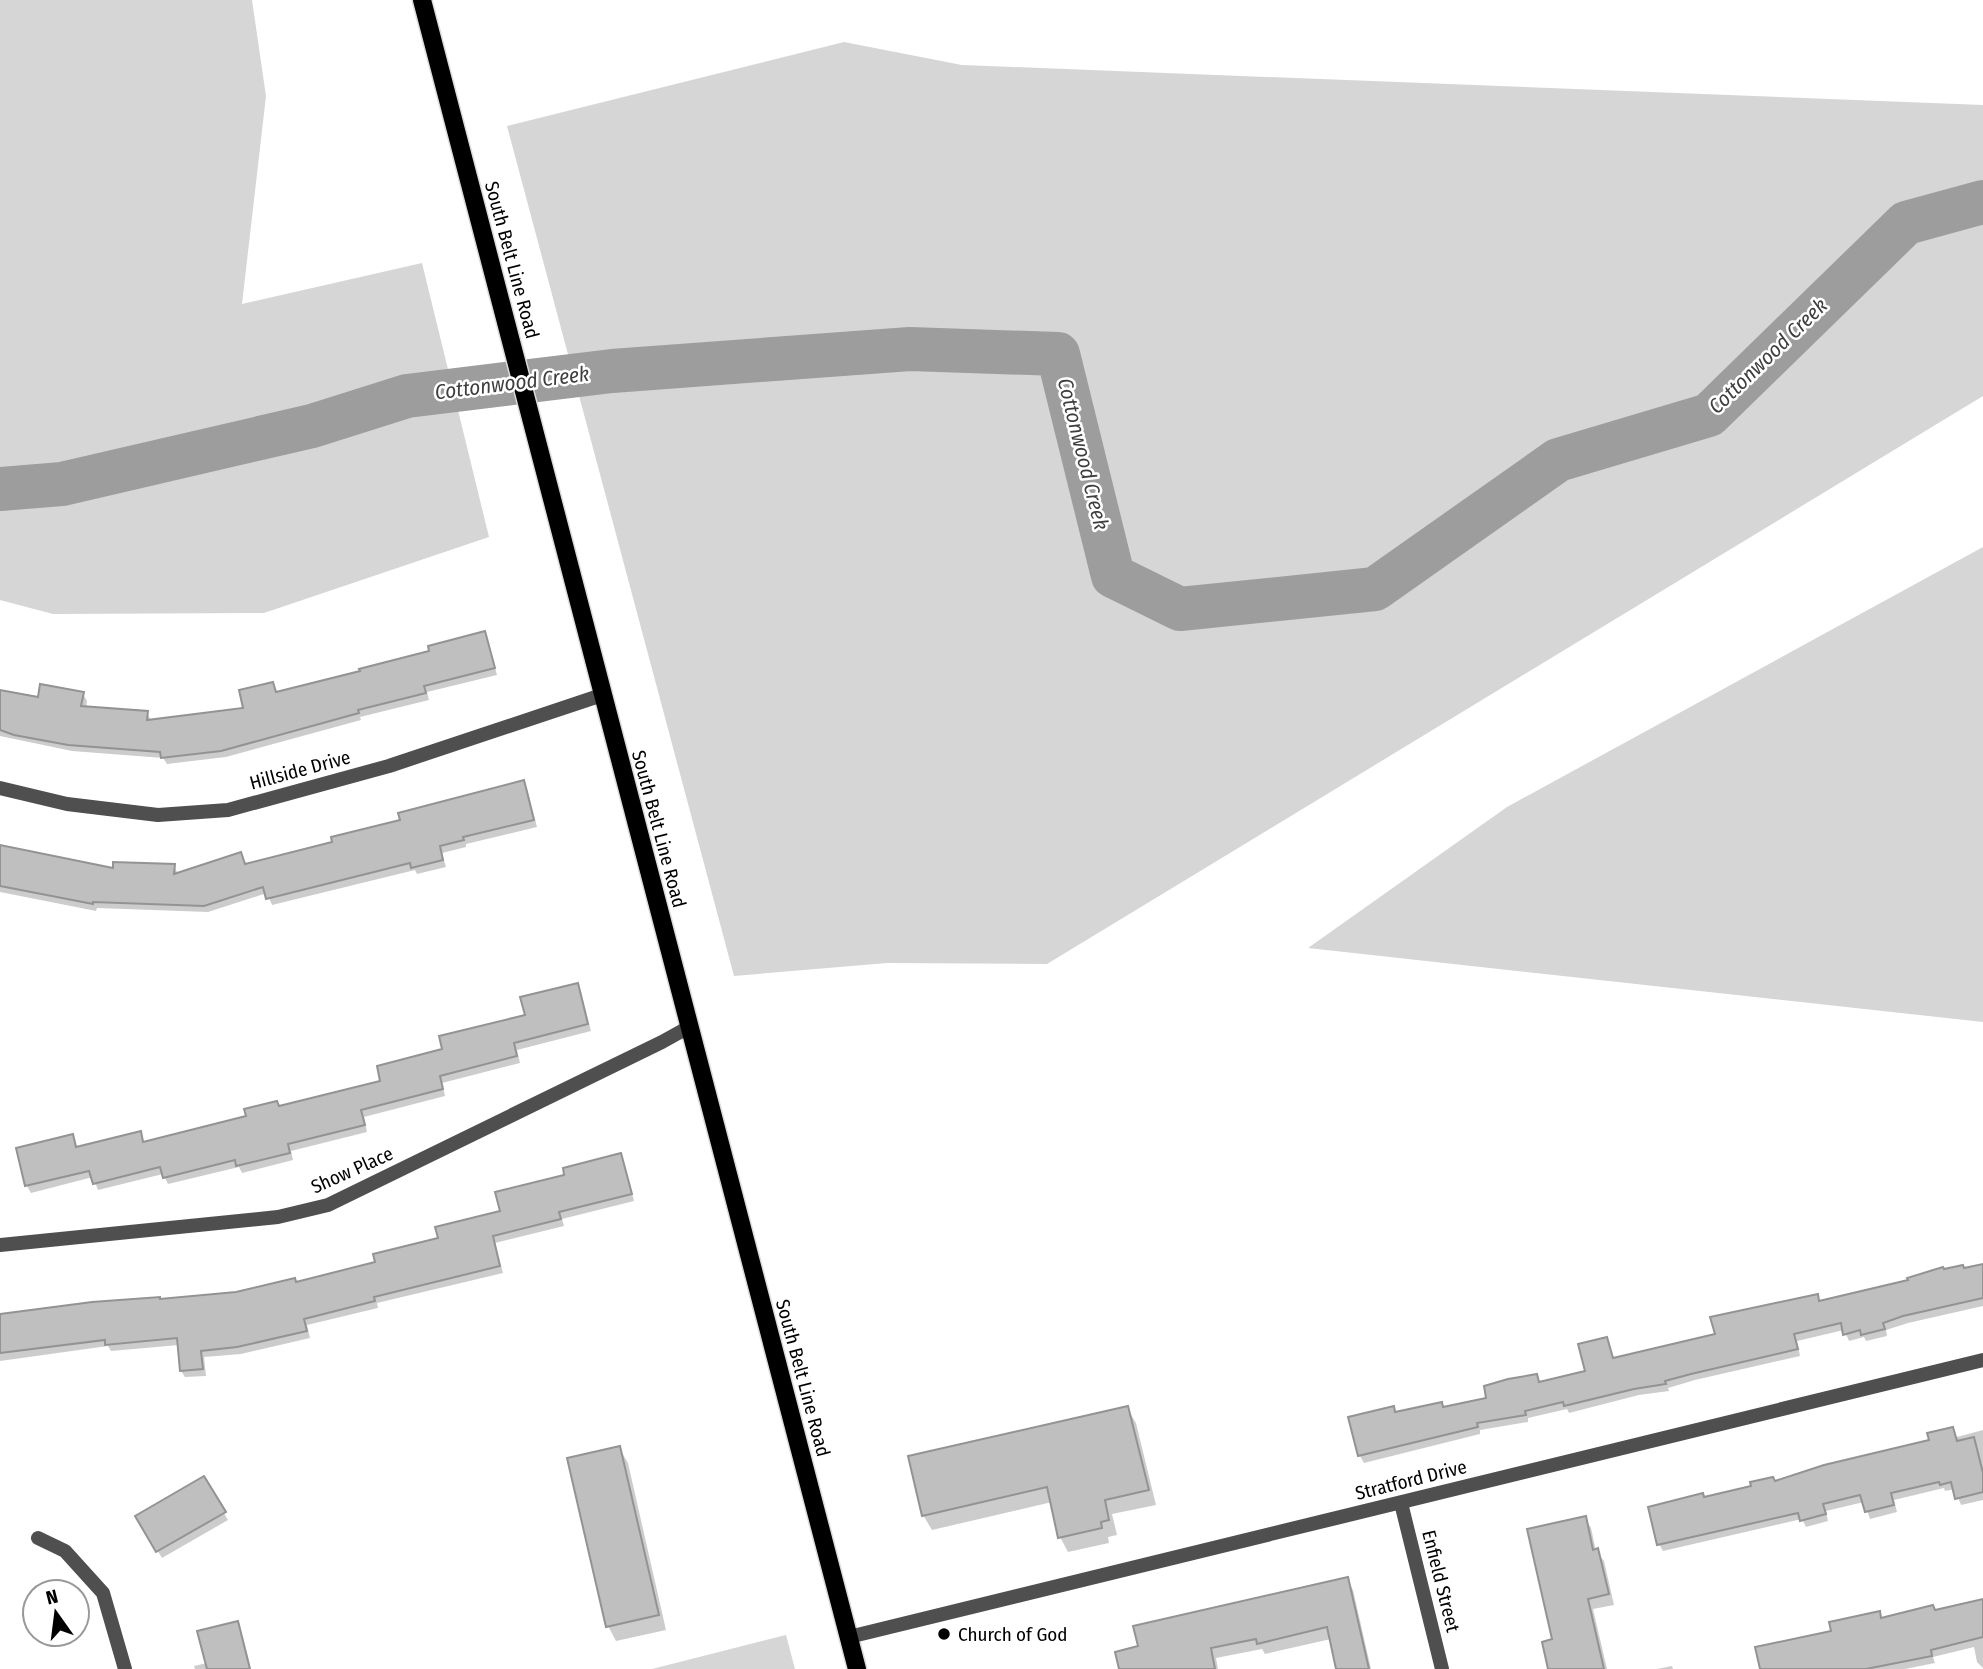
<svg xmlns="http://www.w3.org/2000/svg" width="1983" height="1669" viewBox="0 0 1983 1669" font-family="'Fira Sans Condensed',sans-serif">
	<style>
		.green { fill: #d6d6d6 }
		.shadow { fill: #0003 }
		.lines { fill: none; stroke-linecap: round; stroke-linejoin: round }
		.river { stroke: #9d9d9d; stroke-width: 44 }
		.building { fill: #bfbfbf; stroke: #939393; stroke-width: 2 }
		.primary-casing { stroke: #dbdbdb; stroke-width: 21 }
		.street { stroke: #4f4f4f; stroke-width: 14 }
		.primary { stroke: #000; stroke-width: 18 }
		.poi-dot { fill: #000; stroke: #fff; stroke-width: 2.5 }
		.labels { text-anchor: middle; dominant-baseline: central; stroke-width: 5; stroke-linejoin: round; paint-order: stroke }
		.street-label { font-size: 19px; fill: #000; stroke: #fff }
		.poi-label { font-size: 19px; fill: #000; stroke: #fff; text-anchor: start }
		.water-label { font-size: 21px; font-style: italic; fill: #3e3e3e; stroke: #fff }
	</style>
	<rect width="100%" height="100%" fill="#fff"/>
	<g class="green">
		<path d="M0,0H252L266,96L242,304L422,263L489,537L264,613L53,614L0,600Z"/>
		<path d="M844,42L962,65L1983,105V396L1047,964L887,963L734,976L507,126Z"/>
		<path d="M1983,547V1022L1308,948L1507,807Z"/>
		<path d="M786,1635L795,1669H652Z"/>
	</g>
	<g class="shadow">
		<path d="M485,633L488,640L497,675L427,692L429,700L360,717L361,720L226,757L167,764L163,758L72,751L0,736V692L39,699L83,694L87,701L86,708L147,712L151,721L245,709L272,684L277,694L431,652Z"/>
		<path d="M523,782L527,788L537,827L466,844V847L442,853L446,867L417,874L415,870L272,905L267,893L208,912L97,908L96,911L0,892V848L115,870L174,866L178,874L241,854L246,865L334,843Z"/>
		<path d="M577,985L581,992L591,1031L517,1050L520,1063L442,1083L445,1096L364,1117L367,1132L291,1151L293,1160L242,1173L239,1167L168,1184L163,1174L98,1190L93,1177L31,1193L27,1186L18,1149L72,1136L77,1149L140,1133L145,1143L383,1082L444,1051L527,1016Z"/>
		<path d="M620,1155L624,1162L634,1201L562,1219L564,1226L495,1243L503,1273L377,1303L378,1308L307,1325L310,1338L241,1354L204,1357L206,1376L185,1377L181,1371L179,1345L111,1351L108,1346L0,1361V1316L159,1299L236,1294L296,1284L377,1263L502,1212L566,1176Z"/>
		<path d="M1983,1265V1306L1908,1323L1886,1330L1887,1336L1866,1341L1864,1337L1849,1341L1844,1330L1797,1341L1800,1356L1695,1380L1668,1388L1669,1391L1639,1395L1569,1413L1567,1409L1528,1418V1422L1480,1430V1434L1364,1463L1360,1456L1351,1418L1444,1409L1488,1400L1536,1376L1540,1384L1587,1372L1606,1339L1614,1360L1717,1335L1817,1296L1820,1302L1944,1271Z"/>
		<path d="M1127,1408L1136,1423L1156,1505L1112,1514L1117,1535L1108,1537L1109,1543L1068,1552L1060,1537L1052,1502L932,1530L923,1515Z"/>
		<path d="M1952,1429L1957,1437L1983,1430V1500L1961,1505L1955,1489L1945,1491L1944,1488L1894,1500L1897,1512L1870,1519L1864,1502L1826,1511L1828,1521L1806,1527L1802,1519L1663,1551L1659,1544L1705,1499L1775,1483L1931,1441Z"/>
		<path d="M619,1448L628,1463L666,1630L616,1641L608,1626Z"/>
		<path d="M203,1478L228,1520L162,1558L137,1517Z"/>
		<path d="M1585,1518L1591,1528L1596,1551L1604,1561L1614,1605L1593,1609L1607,1669H1550L1555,1640Z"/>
		<path d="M1347,1579L1353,1590L1371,1669H1338L1331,1639L1265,1654L1262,1649L1216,1658L1218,1669H1121Z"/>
		<path d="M1983,1600V1668L1977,1662L1974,1647L1933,1657L1935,1663L1905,1669H1761L1833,1632L1879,1613L1883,1619L1935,1612Z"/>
		<path d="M237,1623L241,1630L251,1669H195L194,1666L207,1663Z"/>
		<path d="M1672,1666L1673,1669H1657Z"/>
	</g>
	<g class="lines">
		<path class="river" d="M0,489L62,484L312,426L407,396L612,371L910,349L1058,354L1113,576L1180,609L1375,589L1558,460L1709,415L1906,223L1983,202"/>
	</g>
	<g class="building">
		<path d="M485,631L495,668L424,686L426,693L358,710L359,713L221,751L161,758L160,752L68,745L14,735L0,730V690L38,697L40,684L84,692L81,706L148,711L147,720L243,708L239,690L273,682L276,692L360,671L359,669L429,651L428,646Z"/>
		<path d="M524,780L534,820L463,837L464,840L440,846L443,860L411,868L410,863L266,899L263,887L204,906L93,902V904L0,886V845L113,868V862L175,864L174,874L241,852L245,864L332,842L331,837L400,820L398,813Z"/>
		<path d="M578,983L588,1024L514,1043L517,1056L440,1076L443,1089L361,1110L365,1125L288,1144L290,1153L236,1166L235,1160L163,1178L160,1167L93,1184L89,1171L25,1186L16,1148L73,1134L76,1147L141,1131L143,1142L246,1116L244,1109L277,1101L279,1106L380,1081L377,1066L442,1049L439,1036L525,1015L520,997Z"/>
		<path d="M621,1153L632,1194L559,1212L561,1219L493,1236L500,1266L374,1297L375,1301L304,1319L307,1331L237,1347L201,1351L203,1369L180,1371L177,1338L105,1345V1340L0,1353V1314L92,1302L160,1297V1299L236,1292L295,1278L296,1282L375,1262L373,1254L438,1238L435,1227L500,1211L495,1192L564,1175L563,1168Z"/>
		<path d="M1983,1264V1298L1903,1316L1883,1323L1885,1329L1861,1335L1860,1330L1843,1335L1841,1323L1794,1334L1798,1349L1691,1374L1665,1381L1666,1384L1634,1389L1564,1406L1563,1402L1525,1411L1526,1415L1477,1423L1478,1427L1358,1456L1348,1417L1394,1406L1395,1412L1442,1402L1443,1407L1486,1398L1484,1386L1508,1379L1537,1374L1539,1382L1585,1371L1578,1344L1607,1337L1613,1358L1715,1334L1710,1317L1818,1294L1819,1301L1908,1280L1907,1278L1943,1267L1944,1269L1963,1265L1964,1268Z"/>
		<path d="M1128,1406L1149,1490L1105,1500L1109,1520L1101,1522L1102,1528L1058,1538L1047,1487L922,1516L908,1456Z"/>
		<path d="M1953,1427L1957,1441L1974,1437L1983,1473V1492L1955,1499L1951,1482L1940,1485L1939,1482L1891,1493L1894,1505L1865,1512L1860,1495L1823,1504L1826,1514L1800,1521L1798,1513L1657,1545L1648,1507L1703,1493L1704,1497L1751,1486L1750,1482L1773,1477L1775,1481L1824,1465L1929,1440L1927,1433Z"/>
		<path d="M620,1446L659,1615L606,1627L567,1458Z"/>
		<path d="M204,1476L226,1512L156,1552L135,1516Z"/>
		<path d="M1586,1516L1593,1550L1598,1548L1609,1594L1588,1599L1604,1669H1548L1542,1642L1552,1639L1527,1529Z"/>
		<path d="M1348,1577L1369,1669H1336L1327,1627L1257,1644L1256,1639L1211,1648L1215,1669H1119L1115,1652L1138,1646L1133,1626Z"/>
		<path d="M1983,1599V1637L1931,1650L1932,1656L1866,1669H1760L1755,1647L1831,1631L1829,1622L1880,1611L1881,1618L1933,1605L1935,1610Z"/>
		<path d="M238,1621L250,1669H207L197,1631Z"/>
	</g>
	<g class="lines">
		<g class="primary-casing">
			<path id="primary" d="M422,0L857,1669"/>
		</g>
		<g class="street">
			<path d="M0,788L67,804L158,815L228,810L389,766L602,695"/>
			<path d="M0,1245L278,1217L328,1205L662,1042L689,1027"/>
			<path d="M1401,1503L1442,1669"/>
			<path d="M38,1538L65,1551L103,1593L125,1669"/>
			<path d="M849,1637L1983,1360"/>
		</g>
		<use href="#primary" class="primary"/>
	</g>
	<circle class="poi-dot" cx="944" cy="1634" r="7"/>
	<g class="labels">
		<g class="street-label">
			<text transform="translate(512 260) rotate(75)">South Belt Line Road</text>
			<text transform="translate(300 770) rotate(-15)">Hillside Drive</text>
			<text transform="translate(659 829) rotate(75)">South Belt Line Road</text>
			<text transform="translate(352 1170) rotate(-24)">Show Place</text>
			<text transform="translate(803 1378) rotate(75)">South Belt Line Road</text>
			<text transform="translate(1411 1480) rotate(-14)">Stratford Drive</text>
			<text transform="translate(1441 1581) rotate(76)">Enfield Street</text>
		</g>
		<g class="poi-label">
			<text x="958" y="1634">Church of God</text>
		</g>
		<g class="water-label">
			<text transform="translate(1768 356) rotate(-44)">Cottonwood Creek</text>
			<text transform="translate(512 383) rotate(-7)">Cottonwood Creek</text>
			<text transform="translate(1083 454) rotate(76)">Cottonwood Creek</text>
		</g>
	</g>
	<g transform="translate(56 1613) rotate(346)"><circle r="33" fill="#ffffff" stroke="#999999" stroke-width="2"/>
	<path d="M0-5L12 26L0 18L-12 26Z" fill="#000000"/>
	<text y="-10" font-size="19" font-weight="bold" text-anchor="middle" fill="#000000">N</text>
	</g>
</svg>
